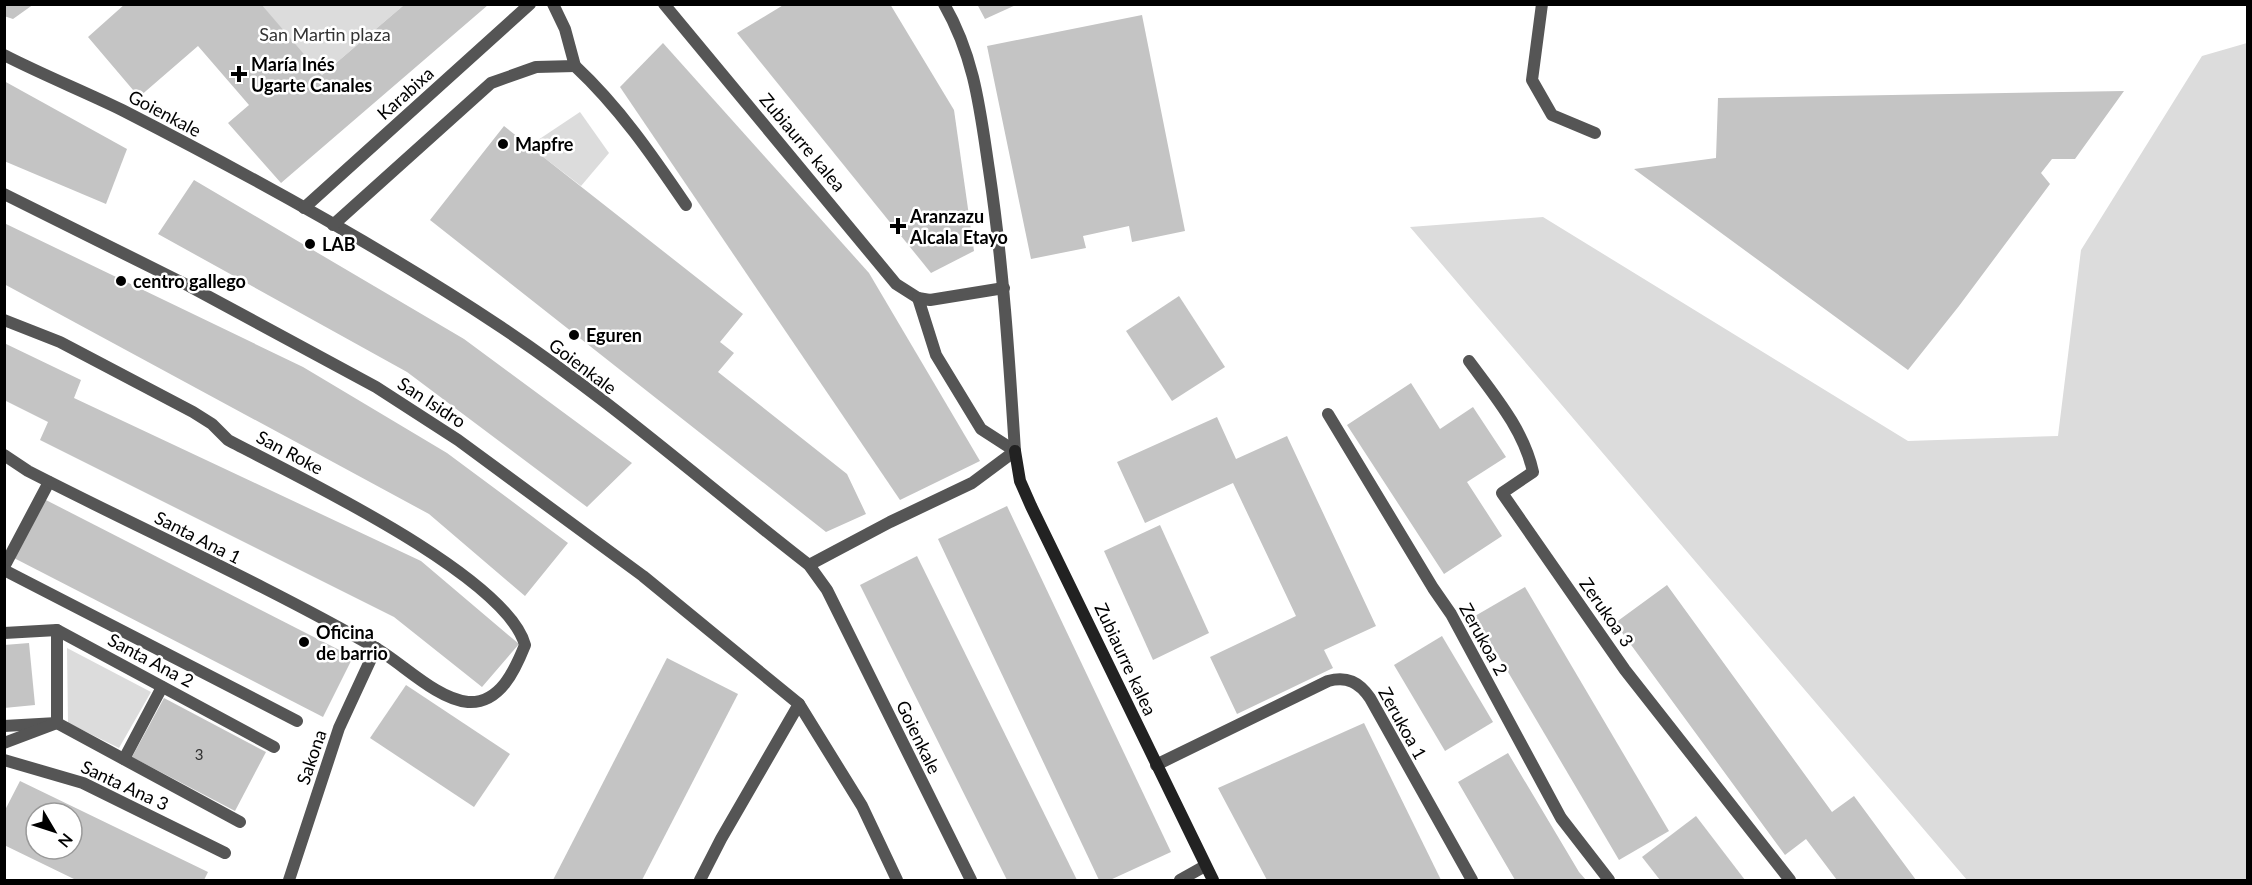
<svg xmlns="http://www.w3.org/2000/svg" width="2252" height="885" viewBox="0 0 2252 885" font-family="Lato,sans-serif">
	<style>
		.green { fill: #dcdcdc }
		.building { fill: #c4c4c4; fill-rule: evenodd }
		.lines { fill: none; stroke-linecap: round; stroke-linejoin: round }
		.service { stroke: #555; stroke-width: 12 }
		.pedestrian { stroke: #555; stroke-width: 12 }
		.minor { stroke: #555; stroke-width: 12 }
		.tertiary { stroke: #555; stroke-width: 12 }
		.secondary { stroke: #222; stroke-width: 12 }
		.poi-dot { fill: #000; stroke: #fff; stroke-width: 2 }
		.labels { text-anchor: middle; dominant-baseline: central; stroke-width: 5; stroke-linejoin: round; paint-order: stroke }
		.number-label { font-size: 15px; fill: #313131 }
		.park-label { font-size: 18px; fill: #333; stroke: #fff }
		.poi-label { font-size: 18px; font-weight: bold; fill: #000; stroke: #fff; text-anchor: start }
		.street-label { font-size: 18px; fill: #000; stroke: #fff }
	</style>
	<rect width="100%" height="100%" fill="#fff"/>
	<g class="green">
		<path d="M261,5H404L322,75Z"/>
		<path d="M2247,43V880H1967L1410,227L1543,217L1908,441L2058,436L2081,250L2202,56Z"/>
		<path d="M580,112L609,153L581,186L529,146Z"/>
		<path d="M67,648L151,692L119,748L68,723Z"/>
	</g>
	<g class="building">
		<path d="M4,4H34L13,19L4,16Z"/>
		<path d="M125,4H261L322,75L404,5H488L281,183L228,123L249,105L198,46L139,97L88,37Z"/>
		<path d="M785,4H890L954,110L974,251L931,273L737,33Z"/>
		<path d="M977,4H1018L985,19Z"/>
		<path d="M1142,15L1185,231L1132,242L1129,226L1083,236L1086,248L1031,259L987,46Z"/>
		<path d="M663,43L869,273L980,461L900,500L620,87Z"/>
		<path d="M4,81L127,149L106,204L4,161Z"/>
		<path d="M2124,91L2075,159H2052L2041,173L2050,184L1959,306L1908,370L1634,169L1716,158L1718,98Z"/>
		<path d="M504,126L743,314L720,342L734,353L718,372L847,474L866,514L826,532L430,220Z"/>
		<path d="M194,180L464,339L632,463L587,507L407,372L158,234Z"/>
		<path d="M4,223L303,367L447,453L568,543L525,596L429,514L4,284Z"/>
		<path d="M1179,296L1225,367L1172,401L1126,331Z"/>
		<path d="M4,343L81,380L74,398L421,561L519,644L482,687L394,617L40,440L48,422L4,400Z"/>
		<path d="M1411,383L1440,429L1473,407L1506,457L1467,482L1502,536L1444,574L1347,425Z"/>
		<path d="M1217,417L1236,459L1287,436L1376,626L1324,650L1333,668L1237,714L1210,657L1296,616L1233,483L1145,523L1117,462Z"/>
		<path d="M42,498L353,657L323,717L12,557Z"/>
		<path d="M1007,506L1171,852L1110,880H1099L938,539Z"/>
		<path d="M1160,525L1209,633L1153,660L1104,551Z"/>
		<path d="M917,556L1077,880H1007L860,585Z"/>
		<path d="M1667,585L1832,812L1854,796L1916,880H1837L1806,839L1785,855L1615,623Z"/>
		<path d="M1525,587L1669,831L1619,860L1475,616Z"/>
		<path d="M1442,636L1493,722L1445,751L1394,665Z"/>
		<path d="M29,643L35,705L4,708V645Z"/>
		<path d="M667,658L738,694L642,880H553Z"/>
		<path d="M406,685L510,754L474,807L370,738Z"/>
		<path d="M164,698L266,752L235,811L132,757Z"/>
		<path d="M1364,723L1441,880H1267L1218,788Z"/>
		<path d="M1508,753L1579,872L1586,880H1515L1458,782Z"/>
		<path d="M20,781L208,872L204,880H76L4,845V812ZM36,813H72V849H36Z"/>
		<path d="M1696,816L1745,880H1660L1642,857Z"/>
	</g>
	<g class="lines">
		<path class="service" d="M575,66C619,107 652,155 686,205"/>
		<g class="pedestrian">
			<path d="M664,4L896,284L918,298"/>
			<path d="M4,567L49,482"/>
			<path d="M4,570L297,721"/>
			<path d="M4,633L57,630L274,747"/>
			<path d="M4,726L57,723L240,822"/>
			<path d="M4,743L57,723V630"/>
			<path d="M124,759L162,687"/>
			<path d="M4,760L83,783L225,853"/>
		</g>
		<g class="minor">
			<path d="M1542,4L1532,80L1552,115L1595,133"/>
			<path d="M4,55C43,75 83,91 122,110C251,176 381,247 501,327C609,399 707,486 809,565L827,590L971,880"/>
			<path d="M4,194L189,286L376,387L458,440L643,576L799,704L862,806L897,880"/>
			<path d="M304,208L530,4"/>
			<path d="M333,225L491,83L536,67L575,66L565,29L553,4"/>
			<path d="M4,320L60,342L193,412L212,424L228,440C294,475 506,575 525,645C515,670 500,704 468,702C436,699 401,662 374,647C262,583 143,530 28,471L4,455"/>
			<path d="M1469,361C1494,395 1524,430 1533,472L1502,493L1625,670L1790,880"/>
			<path d="M1328,414L1433,588L1451,614L1561,818L1609,880"/>
			<path d="M809,565L890,522L972,483L1015,451L981,429L936,355L918,298L930,300L1004,288"/>
			<path d="M1156,765L1328,681C1347,676 1359,682 1370,698L1472,880"/>
			<path d="M289,880L339,728L376,648"/>
			<path d="M700,880L721,839L799,704"/>
			<path d="M1180,880L1205,866"/>
		</g>
		<path class="tertiary" d="M944,4C975,58 980,110 989,170C1003,263 1009,357 1015,451"/>
		<path class="secondary" d="M1015,451L1020,481L1031,506L1213,880"/>
	</g>
	<g class="poi-dot">
		<path d="M236 65h6v6h6v6h-6v6h-6v-6h-6v-6h6z"/>
		<circle cx="503" cy="144" r="6"/>
		<path d="M895 217h6v6h6v6h-6v6h-6v-6h-6v-6h6z"/>
		<circle cx="310" cy="244" r="6"/>
		<circle cx="121" cy="281" r="6"/>
		<circle cx="574" cy="335" r="6"/>
		<circle cx="304" cy="642" r="6"/>
	</g>
	<g class="labels">
		<g class="number-label">
			<text x="199" y="754">3</text>
		</g>
		<g class="park-label">
			<text x="325" y="34">San Martin plaza</text>
		</g>
		<g class="poi-label">
			<text x="251" y="64">María Inés<tspan x="251" dy="21">Ugarte Canales</tspan></text>
			<text x="515" y="144">Mapfre</text>
			<text x="910" y="216">Aranzazu<tspan x="910" dy="21">Alcala Etayo</tspan></text>
			<text x="322" y="244">LAB</text>
			<text x="133" y="281">centro gallego</text>
			<text x="586" y="335">Eguren</text>
			<text x="316" y="632">Oficina<tspan x="316" dy="21">de barrio</tspan></text>
		</g>
		<g class="street-label">
			<text transform="translate(405 93) rotate(-42)">Karabixa</text>
			<text transform="translate(165 113) rotate(28)">Goienkale</text>
			<text transform="translate(803 142) rotate(50)">Zubiaurre kalea</text>
			<text transform="translate(583 366) rotate(37)">Goienkale</text>
			<text transform="translate(432 402) rotate(33)">San Isidro</text>
			<text transform="translate(290 452) rotate(28)">San Roke</text>
			<text transform="translate(198 537) rotate(27)">Santa Ana 1</text>
			<text transform="translate(1607 612) rotate(55)">Zerukoa 3</text>
			<text transform="translate(1484 639) rotate(61)">Zerukoa 2</text>
			<text transform="translate(1126 659) rotate(65)">Zubiaurre kalea</text>
			<text transform="translate(151 660) rotate(28)">Santa Ana 2</text>
			<text transform="translate(1403 723) rotate(61)">Zerukoa 1</text>
			<text transform="translate(919 737) rotate(64)">Goienkale</text>
			<text transform="translate(311 757) rotate(-71)">Sakona</text>
			<text transform="translate(125 785) rotate(25)">Santa Ana 3</text>
		</g>
	</g>
	<rect width="2252" height="885" fill="none" stroke="#000000" stroke-width="12"/>
	<g transform="translate(54 831) rotate(129)"><circle r="28" fill="#ffffff" stroke="#999999" stroke-width="1.5"/>
	<path d="M0-4.5L10 22L0 15L-10 22Z" fill="#000000"/>
	<text y="-9" font-size="16" font-weight="bold" text-anchor="middle" fill="#000000">N</text>
	</g>
</svg>
